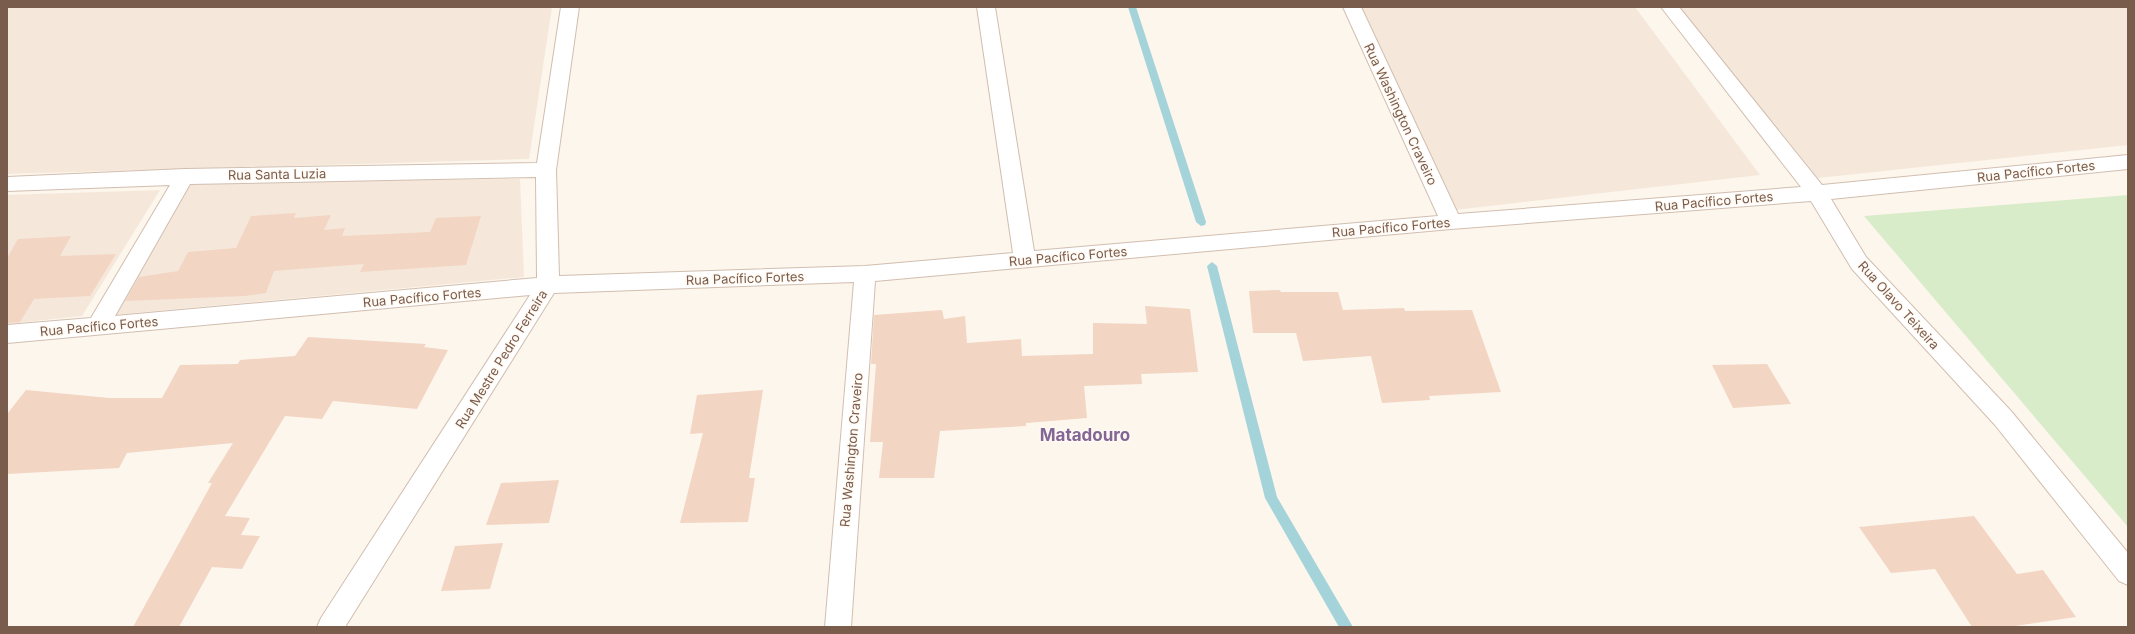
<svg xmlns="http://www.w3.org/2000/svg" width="2135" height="634" viewBox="0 0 2135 634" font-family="Inter,sans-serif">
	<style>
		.residential { fill: #f5e8da }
		.green { fill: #d8ecc9 }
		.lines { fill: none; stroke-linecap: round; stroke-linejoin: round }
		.stream { fill: #a5d3da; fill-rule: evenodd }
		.building { fill: #f3d5c3 }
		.street-casing { stroke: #d1beb0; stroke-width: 2 }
		.street { fill: #fff; fill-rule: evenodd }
		.labels { text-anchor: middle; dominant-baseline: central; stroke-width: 3; stroke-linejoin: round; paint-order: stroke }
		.street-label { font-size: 13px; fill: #7a5c4d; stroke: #fffaf3 }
		.district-label { font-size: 17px; font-weight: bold; fill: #846695; stroke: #fffaf3 }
	</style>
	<rect width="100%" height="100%" fill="#fdf6ec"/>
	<g class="residential">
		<path d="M7,7H552L529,159L7,174Z"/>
		<path d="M1360,7H1635L1760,175L1455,210Z"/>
		<path d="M1678,7H2128V145L1818,178Z"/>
		<path d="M520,179L524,277L113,315L192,182Z"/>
		<path d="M160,190L82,316L7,324V195Z"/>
	</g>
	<path class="green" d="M2128,195V527L1864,216Z"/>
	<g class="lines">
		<g class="stream">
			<path d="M1128,7H1136L1206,222L1205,225L1201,226L1196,222Z"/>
			<path d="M1212,262L1217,266L1277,497L1353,627H1339L1265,498L1207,266Z"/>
		</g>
	</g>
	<g class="building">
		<path d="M296,213L294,218L331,215L324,230L345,228L342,236L430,232L436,218L481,216L466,265L360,272L364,264L274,271L266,293L245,296L125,301L139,277L178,271L188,252L236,248L251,216Z"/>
		<path d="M71,236L60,256L116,254L90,296L34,299L20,322L7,323V258L18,239Z"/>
		<path d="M1280,290L1281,292H1338L1343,310L1404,308L1405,311L1472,310L1501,392L1429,396L1430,400L1382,403L1371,356L1303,361L1296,333H1253L1249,291Z"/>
		<path d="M1145,306L1190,309L1198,372L1141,374L1142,384L1084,386L1087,418L1026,423V426L940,431L934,478H879L883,442H870L876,364H871L874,315L942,310L944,319L965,316L967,343L1021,339L1022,356L1093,354V323L1147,324Z"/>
		<path d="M308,337L426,344L424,347L448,350L417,409L333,401L322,419L285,416L225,516L250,518L241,535L260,536L242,569L212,567L179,627H133L212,483H208L233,443L127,453L119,468L7,474V414L26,390L109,398H162L180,365L238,364L240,360L295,356Z"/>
		<path d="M1767,364L1791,404L1733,408L1712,365Z"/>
		<path d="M763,390L749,478H755L748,522L680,523L703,433L690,434L697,395Z"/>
		<path d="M559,480L549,523L486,525L501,483Z"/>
		<path d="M1974,516L2017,574L2043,570L2076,617L2008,627H1972L1935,569L1891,573L1859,527Z"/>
		<path d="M503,543L490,589L441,591L455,546Z"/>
	</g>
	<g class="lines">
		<g class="street-casing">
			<path id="street" d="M561,7H579L556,170L559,276L865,266L1013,253L977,7H995L1034,251L1438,216L1343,7H1361L1458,214L1801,187L1661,7H1679L1822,185L2128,155V169L1831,199L1866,257L2011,411L2128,553V585L2119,581L1995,425L1852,269L1811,201L1451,229L875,281L851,627H825L854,282L554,293L345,627H317L321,618L530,295L7,343V325L91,318L170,185L7,191V177L185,169L537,163ZM536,177L537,278L115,316L190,184Z"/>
		</g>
		<use href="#street" class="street"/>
	</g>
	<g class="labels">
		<g class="street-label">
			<text transform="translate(1401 114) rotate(65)">Rua Washington Craveiro</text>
			<text transform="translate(2036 171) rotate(-6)">Rua Pacífico Fortes</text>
			<text transform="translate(277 174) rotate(-1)">Rua Santa Luzia</text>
			<text transform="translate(1714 201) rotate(-5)">Rua Pacífico Fortes</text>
			<text transform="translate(1391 227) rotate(-5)">Rua Pacífico Fortes</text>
			<text transform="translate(1068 256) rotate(-5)">Rua Pacífico Fortes</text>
			<text transform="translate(745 278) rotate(-2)">Rua Pacífico Fortes</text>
			<text transform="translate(422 297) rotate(-5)">Rua Pacífico Fortes</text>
			<text transform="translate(1899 305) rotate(48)">Rua Olavo Teixeira</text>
			<text transform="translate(99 326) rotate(-5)">Rua Pacífico Fortes</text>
			<text transform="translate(501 359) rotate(-58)">Rua Mestre Pedro Ferreira</text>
			<text transform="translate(851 450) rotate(-85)">Rua Washington Craveiro</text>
		</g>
		<g class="district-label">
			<text x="1085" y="435">Matadouro</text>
		</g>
	</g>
	<rect width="2135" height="634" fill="none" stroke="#7a5c4d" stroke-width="16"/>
</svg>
